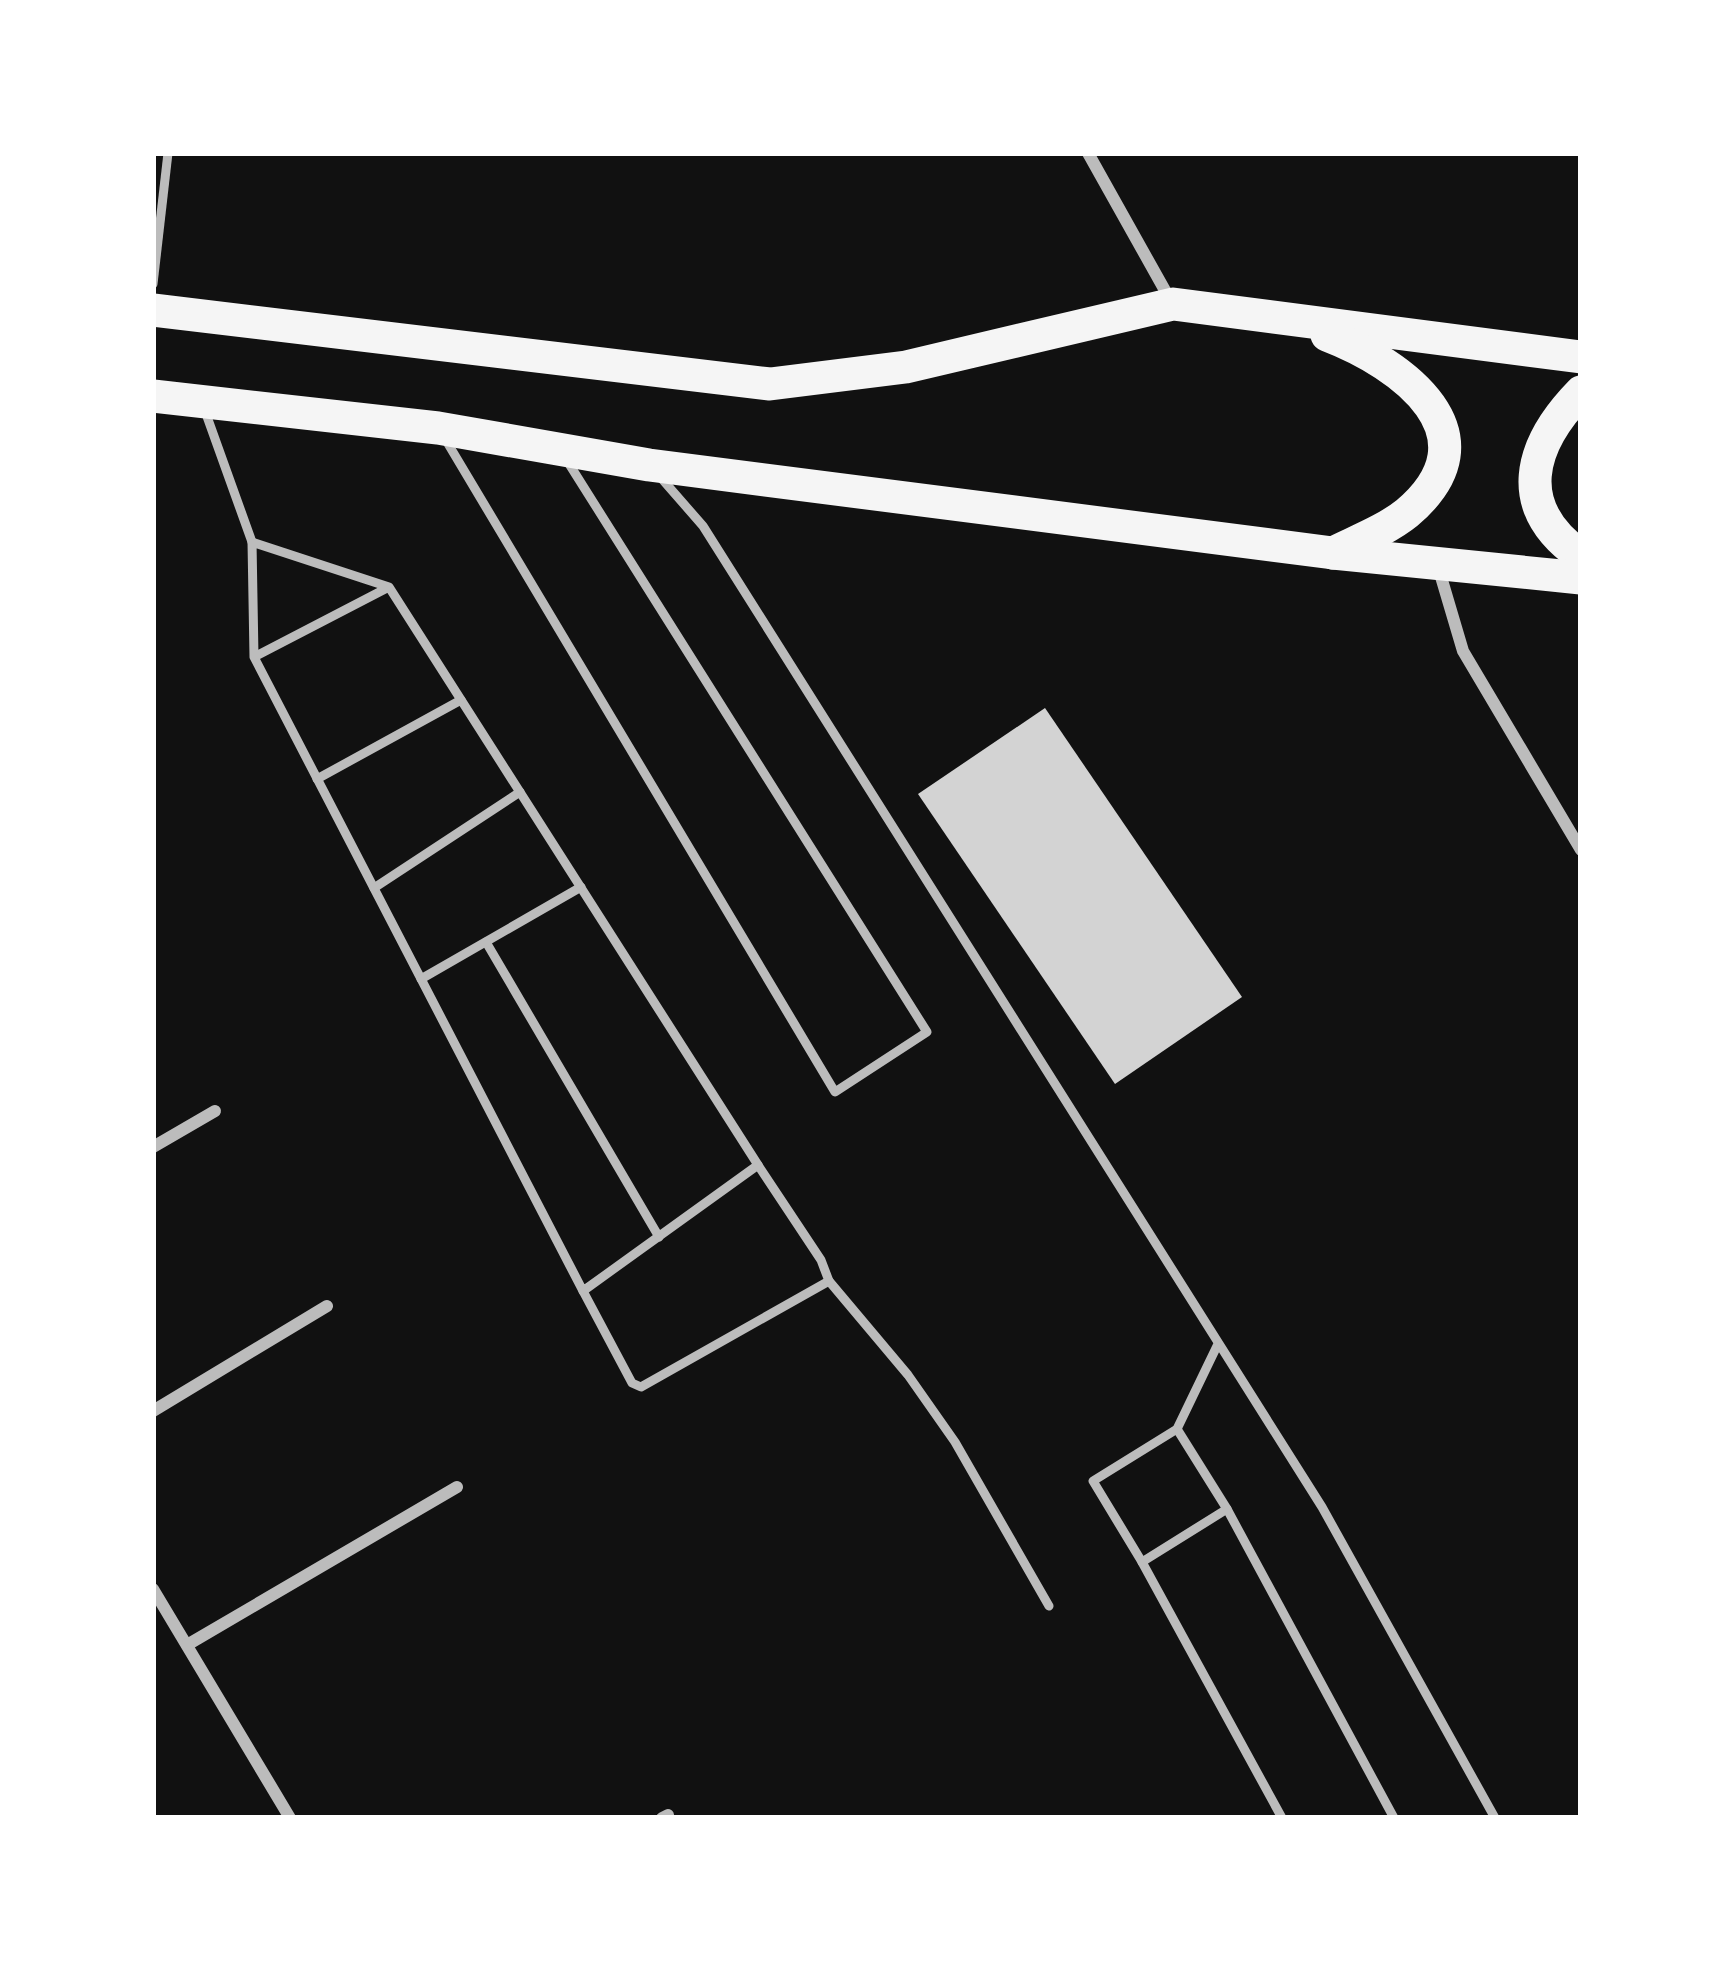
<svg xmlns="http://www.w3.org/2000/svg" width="1734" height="1971" viewBox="0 0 1734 1971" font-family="'PT Sans Narrow',sans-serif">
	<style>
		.building { fill: #d3d3d3 }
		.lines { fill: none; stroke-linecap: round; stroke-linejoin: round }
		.service { stroke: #bcbcbc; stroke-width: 9 }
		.minor { stroke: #bcbcbc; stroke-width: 12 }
		.motorway { stroke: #f5f5f5; stroke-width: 33 }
	</style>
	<rect width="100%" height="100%" fill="#111"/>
	<path class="building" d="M1045,708L1242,997L1115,1084L918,794Z"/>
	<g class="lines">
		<g class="service">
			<path d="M153,284L168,153"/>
			<path d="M205,411L252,542"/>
			<path d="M444,437L835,1092L927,1032L566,459"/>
			<path d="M662,479L703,526L1322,1507L1495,1818"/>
			<path d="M254,657L252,542L389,587L758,1165L583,1291L254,657L389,587"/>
			<path d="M317,779L461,700"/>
			<path d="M374,888L520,792"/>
			<path d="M486,942L659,1237"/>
			<path d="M421,979L581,887"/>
			<path d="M829,1281L908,1375L955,1442L1049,1606"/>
			<path d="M583,1291L632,1383L641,1387L829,1281L821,1260L758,1165"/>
			<path d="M1217,1346L1177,1429L1093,1481L1142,1562L1282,1818"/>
			<path d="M1177,1429L1227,1509L1394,1818"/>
			<path d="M1142,1562L1227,1509"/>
		</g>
		<g class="minor">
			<path d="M1088,153L1172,303"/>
			<path d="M1439,570L1463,651L1581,850"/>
			<path d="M153,1147L215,1111"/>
			<path d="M153,1411L327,1306"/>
			<path d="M153,1589L290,1818"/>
			<path d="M187,1645L457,1487"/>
			<path d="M662,1818L668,1815"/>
		</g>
		<g class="motorway">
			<path d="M153,310L770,384L906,367L1173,304L1581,357"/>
			<path d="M1327,335C1403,364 1499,435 1407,513C1386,530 1357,541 1333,553"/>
			<path d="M1581,392C1529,445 1511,507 1581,556"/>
			<path d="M153,396L438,428L649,465L1333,553L1581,578"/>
		</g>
	</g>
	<rect width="1734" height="1971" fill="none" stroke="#ffffff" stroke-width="312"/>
</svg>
